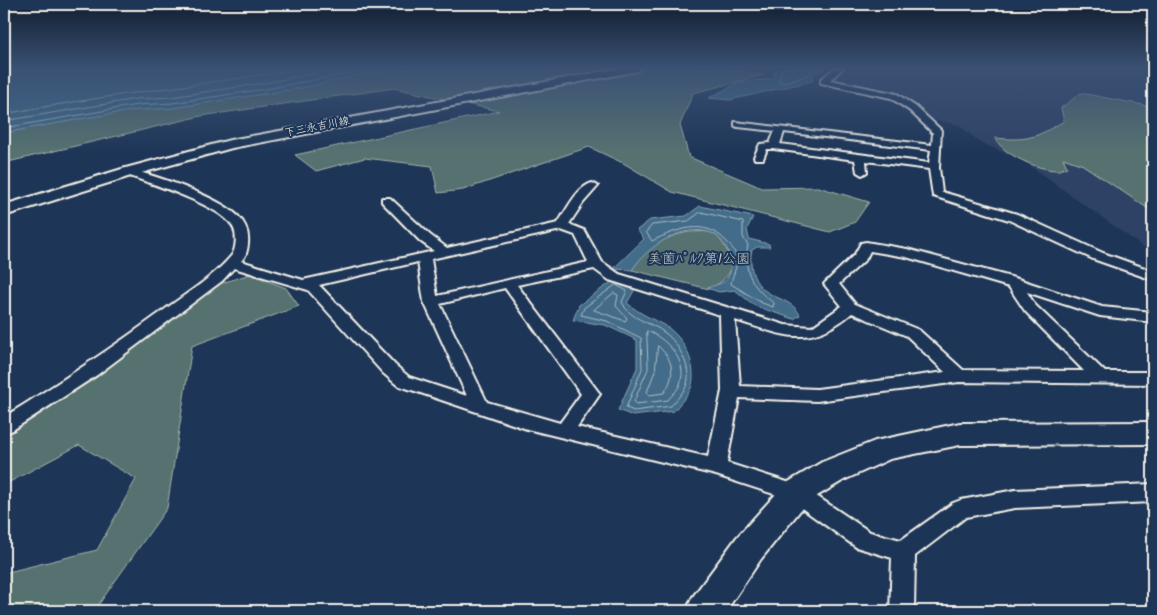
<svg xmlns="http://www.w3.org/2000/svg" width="1157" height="615" viewBox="0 0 1157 615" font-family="Kalam,'Klee One',sans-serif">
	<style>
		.built { fill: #2d4266 }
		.green { fill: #577270; stroke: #a6b2ac }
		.water { fill: #436c8a; stroke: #8aa1b0 }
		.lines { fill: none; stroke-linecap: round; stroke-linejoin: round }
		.shore { stroke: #adbcc2; stroke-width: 1 }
		.street-casing { stroke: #f4f1e8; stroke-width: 4 }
		.secondary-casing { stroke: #f4f1e8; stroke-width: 4 }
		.street { fill: #1d3557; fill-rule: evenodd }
		.secondary { fill: #1d3557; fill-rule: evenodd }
		.labels { text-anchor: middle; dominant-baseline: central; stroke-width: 4; stroke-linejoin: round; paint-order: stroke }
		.far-street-label { font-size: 11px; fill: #f4f1e8; stroke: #1d3557 }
		.park-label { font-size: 14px; fill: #bdc5be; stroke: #1d3557 }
	</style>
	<rect width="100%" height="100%" fill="#1d3557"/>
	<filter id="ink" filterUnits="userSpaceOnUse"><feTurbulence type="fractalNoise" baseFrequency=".02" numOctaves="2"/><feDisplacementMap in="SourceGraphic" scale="10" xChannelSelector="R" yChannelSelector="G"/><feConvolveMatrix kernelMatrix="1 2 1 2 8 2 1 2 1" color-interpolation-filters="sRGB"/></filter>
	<g filter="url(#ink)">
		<path class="built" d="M842,68H1153V254L1023,161L979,142L959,125L925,118L899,99L828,80Z"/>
		<g class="green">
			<path d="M419,68H720L764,75L693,93L680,125L689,157L762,188L818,187L869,202L855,222L830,232L672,192L625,164L589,147L463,190L438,193L432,166L365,158L316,171L295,155L499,111L394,88L201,116L4,163V130L166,102L267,94L364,74Z"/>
			<path d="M1081,93L1153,107V212L1083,165L1063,158L1067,167C1064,168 1059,171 1056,170C1038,170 1002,154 995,138C1028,141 1035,138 1064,121L1061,108Z"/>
			<path d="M689,232C695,232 703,231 709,232C716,234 719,238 723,244C738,267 732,277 709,289L632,270C645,249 664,236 689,232Z"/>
			<path d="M250,274L286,288L299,306L192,346L167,508L94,611H4V573L97,550L136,479L79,445L4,485V426L200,290Z"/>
		</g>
		<g class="water">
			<path d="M4,68H420L364,74L302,88L173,108L138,110L91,117L4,133Z"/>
			<path d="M783,68H826L813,74L812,81L730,100L709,98L739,82L771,79L775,77L773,72Z"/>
			<path d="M700,206L753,217L747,229L749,239L769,244L770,247H757L752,250C750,258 751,262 752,270C759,301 790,294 800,315L794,319L755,306L735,290L719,292L707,288C712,286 721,284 725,281C738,268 728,241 714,234C685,221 647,246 632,270L613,269L644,239L637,230L650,220L686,216Z"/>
			<path d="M617,278L635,289L627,303C640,314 653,319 667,327C684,338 697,365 692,385C690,394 679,404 674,411L633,416L618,410L637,368V340L605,325L573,320L579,305Z"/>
		</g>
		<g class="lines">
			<g class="shore">
				<path d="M783,68L779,80L781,83L806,76L815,68"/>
				<path d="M4,114C105,95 206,84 307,68"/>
				<path d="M4,121L136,99L171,97L265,83L342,68"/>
				<path d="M4,128L137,105L172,103L266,89L377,68"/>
				<path d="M701,212L743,222V237L748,245C742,270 753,289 774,303L773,307L762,303L731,284C732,275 738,267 737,258C735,251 731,246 726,241C705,218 677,229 652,241L646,232L652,225L688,221Z"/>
				<path d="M616,285L627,291L622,302C629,320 652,322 665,333C678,342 692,368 687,384C685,391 676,400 671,406L634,411L626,408L642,369L641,338L607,321L581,315L584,308Z"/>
				<path d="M614,293L618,295L616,306L627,318L625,321L594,310Z"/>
				<path d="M647,331C666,338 689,361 680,384C678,390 672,395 668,400L636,404L634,401L648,369Z"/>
				<path d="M658,346C674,360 676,375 664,393L649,395L647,392L655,371Z"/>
			</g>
			<g class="street-casing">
				<g id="street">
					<path d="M835,68H843L830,80L897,94L916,107L941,130L939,168L942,192L1017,214L1103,253L1153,271V280L1093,259L1009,220L933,196L929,169L866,161L867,172L862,175L857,172L855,160L774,149H767L763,159H755L754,157L760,144L770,143L775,131L738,127L735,126V122L932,145L933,133L910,111L891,98L821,83V79ZM784,132L931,150L929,163L780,144Z"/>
					<path d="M128,169C157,176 217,196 238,216C246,224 249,233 248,244C247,252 246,256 241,261L303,280L434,251L420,241L382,202V198H390L430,235L447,248L558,223C566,211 577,187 592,183L598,186L583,203L569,224L584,230L602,262L619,274L785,325L812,327L842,306L824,284L855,254L861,243L866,242L907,249L1018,279L1102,307L1153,312V322L1100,316L1027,292L1035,305L1105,372H1153V384L959,382L817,401L739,398L727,463L803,487L870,532L901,540L953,503L961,500L1015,490L1153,484V502L1015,508L966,517L915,556L914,611H890L892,558L856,547L789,499L716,475L527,429L397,385L383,373L308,290L234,268L222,281L97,375L11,431L4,433V417C59,383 112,348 164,310C187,293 214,277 232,255C236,249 237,236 234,229C227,207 147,182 124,174L123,172ZM561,230L575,235L588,262L437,296L431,259ZM870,251L906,257L1009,287L1025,311L1084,371L963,370L919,330L855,304L839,284L866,259ZM418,262L424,302L467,396L409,377L395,365L319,285ZM594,269L609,280L720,315L722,391L708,457L577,427L600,394L517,285ZM505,288L581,394L560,423L487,402L440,304ZM852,313L907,336L945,372L817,389L740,386L735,320C784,335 808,350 852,313Z"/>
				</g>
			</g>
			<g class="secondary-casing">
				<g id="secondary">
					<path d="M621,68H642L637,71L232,148L134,175L4,216V205L122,169L230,140Z"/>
					<path d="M1153,422V444L960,445L890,459L844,480L807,502L761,559L726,611H686L692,598L737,537L785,484L822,462L875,441L960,423Z"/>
				</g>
			</g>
			<use href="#street" class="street"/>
			<use href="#secondary" class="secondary"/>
		</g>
	</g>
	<linearGradient id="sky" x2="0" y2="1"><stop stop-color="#101d30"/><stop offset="0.44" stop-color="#3a5174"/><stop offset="1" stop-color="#3a5174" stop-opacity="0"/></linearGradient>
	<rect width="1157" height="154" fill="url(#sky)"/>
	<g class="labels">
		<g class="far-street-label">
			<text transform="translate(317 127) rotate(-11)">下三永吉川線</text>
		</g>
		<g class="park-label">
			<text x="699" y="259">美薗ﾊﾟﾙｸ第1公園</text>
		</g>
	</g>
	<rect width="1157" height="615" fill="none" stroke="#1d3557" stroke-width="20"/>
	<rect x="10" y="10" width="1137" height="595" fill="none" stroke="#f4f1e8" stroke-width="2" filter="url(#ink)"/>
</svg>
